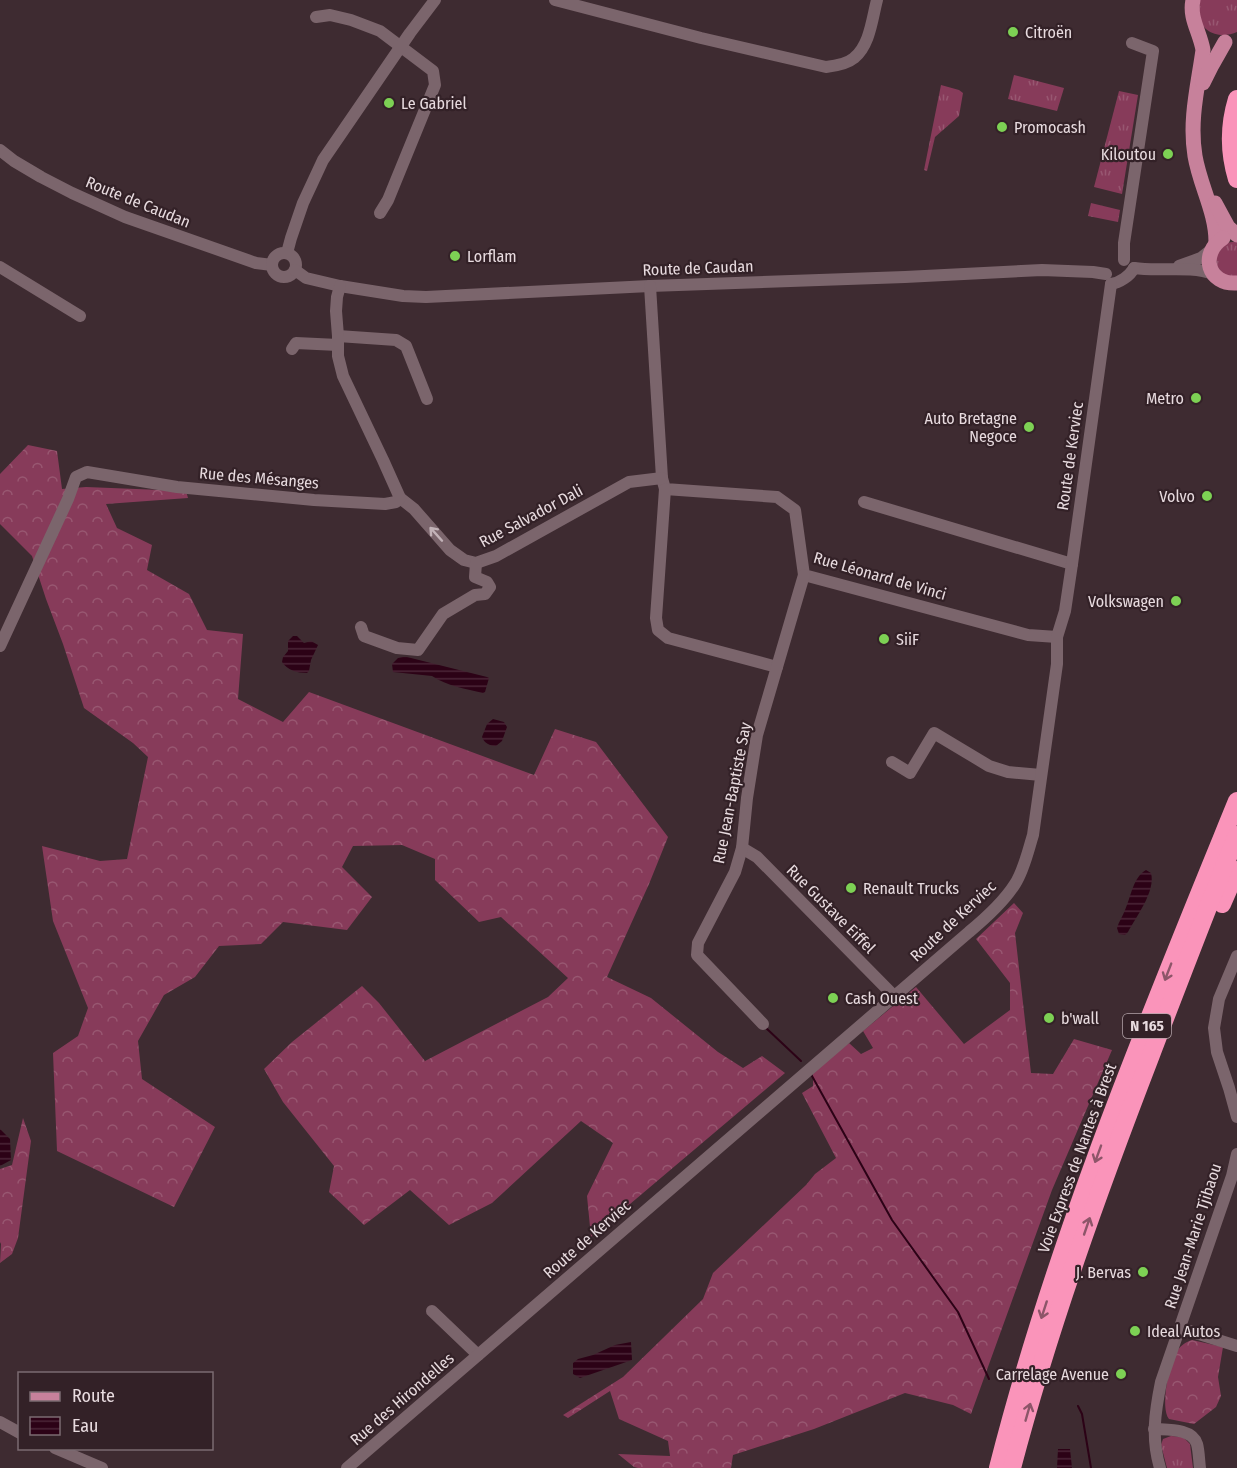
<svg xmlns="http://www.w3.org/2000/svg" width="1237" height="1468" viewBox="0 0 1237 1468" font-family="'Fira Sans Condensed',sans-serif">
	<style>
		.grass { fill: url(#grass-tufts) }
		.forest { fill: url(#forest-crowns) }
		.water { fill: url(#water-rules) }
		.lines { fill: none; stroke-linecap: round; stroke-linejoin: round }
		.stream { stroke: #2c0216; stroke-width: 2 }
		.minor { stroke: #7b656c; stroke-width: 12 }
		.major { stroke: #c7819b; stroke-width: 15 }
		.highway { stroke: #fa94ba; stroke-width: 18 }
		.oneway { stroke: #c2b2b7 }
		.oneway2 { stroke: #8d5569 }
		.poi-dot { fill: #7dd154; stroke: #332127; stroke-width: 2 }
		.labels { text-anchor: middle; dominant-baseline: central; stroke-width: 4.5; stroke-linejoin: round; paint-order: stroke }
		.shield { fill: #332127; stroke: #b2a3a8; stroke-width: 1.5 }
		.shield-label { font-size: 15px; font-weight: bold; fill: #e8dbdf }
		.poi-label { font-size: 16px; fill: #e8dbdf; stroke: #332127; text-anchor: start }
		.street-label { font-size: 16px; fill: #e8dbdf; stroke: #332127 }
	</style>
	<defs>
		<pattern id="grass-tufts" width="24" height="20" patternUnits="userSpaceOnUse" patternTransform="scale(1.5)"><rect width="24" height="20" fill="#873b5a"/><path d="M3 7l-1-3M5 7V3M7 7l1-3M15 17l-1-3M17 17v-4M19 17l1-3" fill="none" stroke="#985771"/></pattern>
		<pattern id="forest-crowns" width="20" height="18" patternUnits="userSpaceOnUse" patternTransform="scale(1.5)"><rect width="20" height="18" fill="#873b5a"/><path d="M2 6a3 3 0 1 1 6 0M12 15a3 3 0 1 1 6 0" fill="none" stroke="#985771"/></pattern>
		<pattern id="water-rules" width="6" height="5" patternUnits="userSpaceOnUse" patternTransform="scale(1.5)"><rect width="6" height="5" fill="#2c0216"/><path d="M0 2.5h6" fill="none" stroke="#4b2637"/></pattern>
	</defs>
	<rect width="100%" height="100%" fill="#3e2b31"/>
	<g class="grass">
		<path d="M1200,0H1237V32C1222,39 1201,34 1199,15C1198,10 1200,5 1200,0Z"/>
		<path d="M1014,75L1064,88L1057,111L1008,99Z"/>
		<path d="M941,85L959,90L963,93L959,116L935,137L927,171L924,170Z"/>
		<path d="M1119,91L1138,95L1122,194L1094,187Z"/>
		<path d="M1091,203L1120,210L1118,222L1088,216Z"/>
		<path d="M1232,242H1237V277L1224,275L1217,266L1216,256L1226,243Z"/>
		<path d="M1171,1436L1183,1437L1190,1444L1193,1468H1167L1161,1445L1163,1439Z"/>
	</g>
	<g class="forest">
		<path d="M28,445L57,451L62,489L86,487L186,491L188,498L106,504L117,528L152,545L147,570L189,594L207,630L243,634L238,699L283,722L309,692L534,775L555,729L596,742L668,837L649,884L607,977L651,998L718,1052L743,1068L762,1056L785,1073L591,1237L587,1196L613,1143L581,1121L492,1203L449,1225L410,1190L364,1225L329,1192L334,1166L283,1102L264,1069L292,1042L362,986L379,1003L425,1061L548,997L568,978L501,917L479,922L435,880V859L402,845L353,846L342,867L372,897L347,930L283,922L261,944L219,946L195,977L164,995L138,1041L142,1079L215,1127L174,1207L57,1151L53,1053L78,1036L88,1008L53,921L42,846L100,861L127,859L148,757L133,743L84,708L63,644L46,599L32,556L0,524V474Z"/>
		<path d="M1014,903L1023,913L1015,933L1031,1073L1053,1074L1074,1039L1112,1050L1052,1190L971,1414L953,1405L905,1393L814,1429L733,1455L731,1468H638L634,1467L618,1454L670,1456L668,1441L619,1419L610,1391L568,1418L563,1415L623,1377L703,1299L713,1273L806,1185L815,1174L836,1158L802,1093L813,1086V1071L849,1043L861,1054L873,1048L863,1031L916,987L964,1044L1010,1010V983L976,939Z"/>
		<path d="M23,1118L31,1141L18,1238L12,1254L0,1263L1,1244L0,1242V1169L12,1165Z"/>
		<path d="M1192,1340L1223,1347L1218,1377L1221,1396L1216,1407L1194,1424L1169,1419C1160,1408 1169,1362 1177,1351C1181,1345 1186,1342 1192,1340Z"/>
	</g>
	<g class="water">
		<path d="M293,636H297L304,643L311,641L318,645L311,660L309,671L307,673C297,673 287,670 282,662L283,657L288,651V641Z"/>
		<path d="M403,657H407L487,677L489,678L485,692L483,693C466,689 447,686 432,676L393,672L392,664L398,658Z"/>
		<path d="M493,719L504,722L507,727L502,741L496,746C490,746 484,743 482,737L487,724Z"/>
		<path d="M1146,870L1151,873C1156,891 1136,917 1128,932L1125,935L1119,934L1117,928C1119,921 1123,916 1125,910C1131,897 1133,877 1146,870Z"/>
		<path d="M0,1129L10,1139L11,1160L0,1166Z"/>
		<path d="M631,1342L632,1360L580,1378L573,1374V1363L578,1359L593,1355L615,1345Z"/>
		<path d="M1058,1449H1070L1072,1468H1057Z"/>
	</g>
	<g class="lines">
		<g class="stream">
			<path d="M766,1028L801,1061"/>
			<path d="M812,1076L892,1220L958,1312L989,1379"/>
			<path d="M1078,1406L1082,1414L1091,1468"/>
		</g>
		<g class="minor">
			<path d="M555,0L701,38L826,67C835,66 847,64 854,58C870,45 872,19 877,0"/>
			<path d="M316,17L330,15L351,20L380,31L433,71L435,85L388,200L380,213"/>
			<path d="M0,150L14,161L41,177L72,193L125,217L256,263L272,265"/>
			<path d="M287,253L291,238L303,203L323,160L410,33L435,0"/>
			<circle cx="284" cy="265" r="12"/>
			<path d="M1124,260V243L1153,51L1132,43"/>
			<path d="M1179,266L1201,258L1211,250"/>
			<path d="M0,267L80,316"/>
			<path d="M1134,268C1160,272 1188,265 1214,274"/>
			<path d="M295,270L306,278L340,286L403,296L426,297L650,286L905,277L1042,270L1093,272L1106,274"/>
			<path d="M1111,284C1119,283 1130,276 1134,268"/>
			<path d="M650,286L662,478L665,489L777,497L795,510L804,575L1028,635L1057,637"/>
			<path d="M338,336L396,340L406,346L427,399"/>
			<path d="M292,349L296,343L338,345"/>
			<path d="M665,489L656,618L658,630L668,638L777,667"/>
			<path d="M400,498L414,509L450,550L464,560L476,563L496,556L629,482L662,478"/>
			<path d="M864,502L1072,564"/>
			<path d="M361,627L364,636L397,648L418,650L443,614L475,595L485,594L490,587L487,582L475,577L476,563"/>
			<path d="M0,646L68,499L76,477L87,472L177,487L314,500L385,504L396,502L400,498L383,460L343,376L338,356V336L336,311L337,297L340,286"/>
			<path d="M892,762L910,773L934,733L989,766L1008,772L1041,775"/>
			<path d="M742,848L757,857L895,997"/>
			<path d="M1237,956L1219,999L1214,1028L1217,1052L1229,1088L1237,1117"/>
			<path d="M763,1024L697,955L698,943L735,872L742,848L747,798L757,735L804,575"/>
			<path d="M432,1311L478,1355"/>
			<path d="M1180,1328L1237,1346"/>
			<path d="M0,1422L20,1433"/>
			<path d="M1154,1429C1167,1430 1192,1428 1197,1444C1199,1451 1199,1461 1200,1468"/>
			<path d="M55,1448L102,1468"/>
			<path d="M347,1468L969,932C986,918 1003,903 1015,884C1024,870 1028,851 1033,835L1057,664V637L1065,611L1072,564L1111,284"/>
			<path d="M1160,1468C1151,1438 1155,1412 1161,1382L1232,1176L1237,1154"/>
		</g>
		<g class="major">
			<path d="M1193,0C1189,18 1200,32 1203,50C1198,86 1189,120 1195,156C1200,186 1216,212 1216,242"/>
			<path d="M1203,83L1212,65L1225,42"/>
			<path d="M1215,203L1228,227L1237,235"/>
			<path d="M1223,238C1199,254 1208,285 1237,283"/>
		</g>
		<g class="highway">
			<path d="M1237,99C1229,125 1229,153 1237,179"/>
			<path d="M1222,904L1237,870"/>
			<path d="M998,1468C1056,1239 1148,1019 1237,801"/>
			<path d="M1012,1468C1049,1327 1099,1190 1151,1055C1179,982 1207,908 1237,835"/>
		</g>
	</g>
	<defs><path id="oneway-shaft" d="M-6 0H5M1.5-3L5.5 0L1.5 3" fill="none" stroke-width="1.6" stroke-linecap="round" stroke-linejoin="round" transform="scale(1.5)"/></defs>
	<use class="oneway" href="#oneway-shaft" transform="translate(436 534) rotate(-132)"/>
	<g class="oneway2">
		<use href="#oneway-shaft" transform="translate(1168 972) rotate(111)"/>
		<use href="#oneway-shaft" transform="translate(1098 1154) rotate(110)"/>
		<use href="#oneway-shaft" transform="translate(1087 1226) rotate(-71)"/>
		<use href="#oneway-shaft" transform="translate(1044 1310) rotate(108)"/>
		<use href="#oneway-shaft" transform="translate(1028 1412) rotate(-74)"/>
	</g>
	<g class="poi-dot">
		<circle cx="1013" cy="32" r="6"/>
		<circle cx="389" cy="103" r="6"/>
		<circle cx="1002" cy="127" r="6"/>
		<circle cx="1168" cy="154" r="6"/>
		<circle cx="455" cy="256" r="6"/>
		<circle cx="1196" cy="398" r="6"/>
		<circle cx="1029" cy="427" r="6"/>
		<circle cx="1207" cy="496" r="6"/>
		<circle cx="1176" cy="601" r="6"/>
		<circle cx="884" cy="639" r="6"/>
		<circle cx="851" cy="888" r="6"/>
		<circle cx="833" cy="998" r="6"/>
		<circle cx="1049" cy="1018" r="6"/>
		<circle cx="1143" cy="1272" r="6"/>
		<circle cx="1135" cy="1331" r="6"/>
		<circle cx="1121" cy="1374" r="6"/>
	</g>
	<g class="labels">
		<rect class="shield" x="1123" y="1014" width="48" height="24" rx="4.5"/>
		<g class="shield-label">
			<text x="1147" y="1026">N 165</text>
		</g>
		<g class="poi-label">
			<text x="1025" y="32">Citroën</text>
			<text x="401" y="103">Le Gabriel</text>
			<text x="1014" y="127">Promocash</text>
			<text x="1156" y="154" text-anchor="end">Kiloutou</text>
			<text x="467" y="256">Lorflam</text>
			<text x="1184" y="398" text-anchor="end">Metro</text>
			<text x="1017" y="418" text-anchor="end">Auto Bretagne<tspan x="1017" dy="18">Negoce</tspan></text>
			<text x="1195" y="496" text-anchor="end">Volvo</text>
			<text x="1164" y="601" text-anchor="end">Volkswagen</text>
			<text x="896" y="639">SiiF</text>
			<text x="863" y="888">Renault Trucks</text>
			<text x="845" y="998">Cash Ouest</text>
			<text x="1061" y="1018">b'wall</text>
			<text x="1131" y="1272" text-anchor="end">J. Bervas</text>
			<text x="1147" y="1331">Ideal Autos</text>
			<text x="1109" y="1374" text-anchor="end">Carrelage Avenue</text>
		</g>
		<g class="street-label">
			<text transform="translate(138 202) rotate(22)">Route de Caudan</text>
			<text transform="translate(698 268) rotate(-2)">Route de Caudan</text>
			<text transform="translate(1070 456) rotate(-82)">Route de Kerviec</text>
			<text transform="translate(259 478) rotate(5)">Rue des Mésanges</text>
			<text transform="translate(531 516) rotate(-28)">Rue Salvador Dali</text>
			<text transform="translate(880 576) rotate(16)">Rue Léonard de Vinci</text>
			<text transform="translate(732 793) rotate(-79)">Rue Jean-Baptiste Say</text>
			<text transform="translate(831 909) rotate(45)">Rue Gustave Eiffel</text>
			<text transform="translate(953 921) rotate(-43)">Route de Kerviec</text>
			<text transform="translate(1077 1158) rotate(-70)">Voie Express de Nantes à Brest</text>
			<text transform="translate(1193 1236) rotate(-72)">Rue Jean-Marie Tjibaou</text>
			<text transform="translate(587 1239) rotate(-41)">Route de Kerviec</text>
			<text transform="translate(402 1399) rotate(-41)">Rue des Hirondelles</text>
		</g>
	</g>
	<rect x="18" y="1372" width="195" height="78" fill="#332127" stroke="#7b6b71" stroke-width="1.5"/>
	<rect x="30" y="1392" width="30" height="9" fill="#c7819b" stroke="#7b6b71" stroke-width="1.5"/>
	<text x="72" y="1402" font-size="18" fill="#e8dbdf">Route</text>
	<rect x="30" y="1417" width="30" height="18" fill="url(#water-rules)" stroke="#7b6b71" stroke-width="1.5"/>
	<text x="72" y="1432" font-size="18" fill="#e8dbdf">Eau</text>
</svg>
